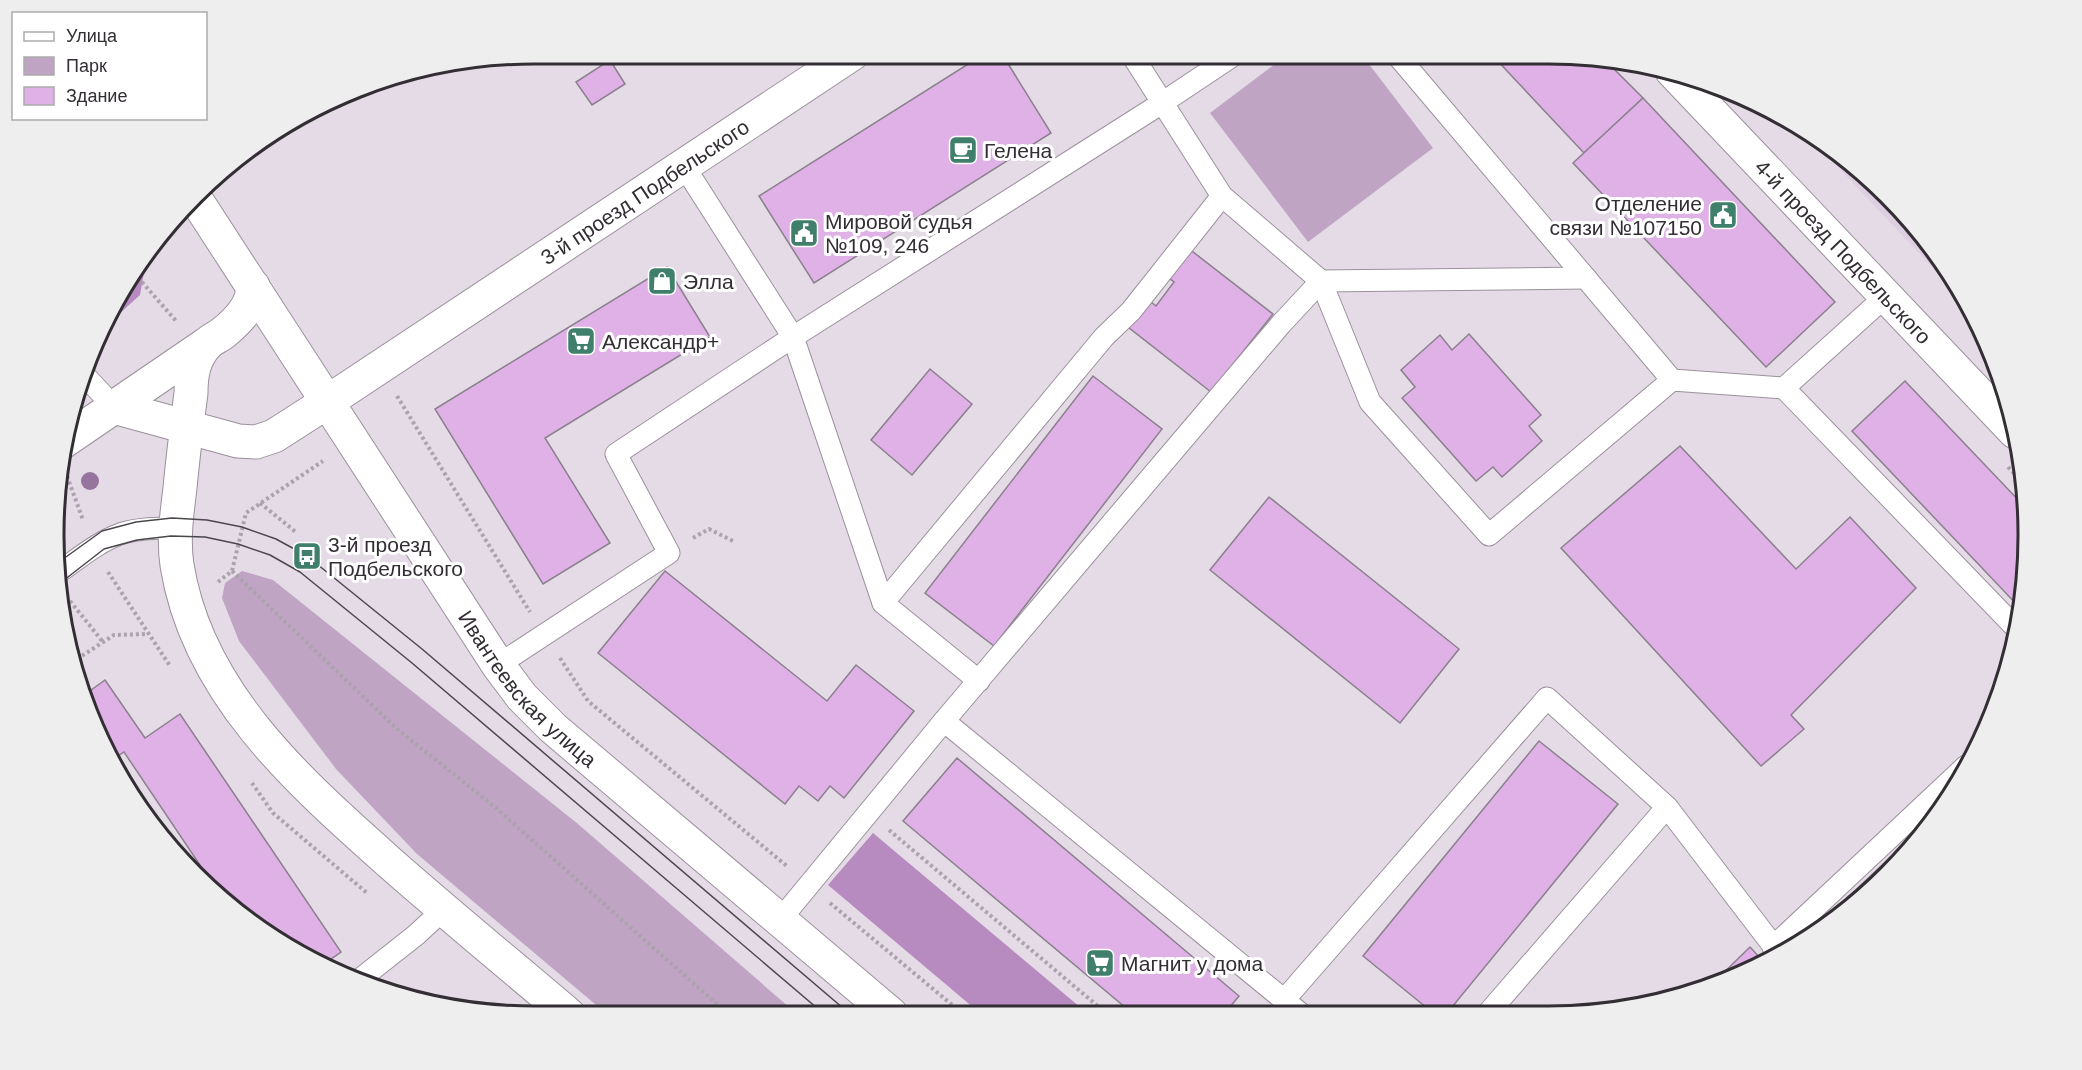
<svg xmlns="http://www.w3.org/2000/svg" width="2082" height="1070" viewBox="0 0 2082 1070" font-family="Arial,sans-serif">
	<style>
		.built { fill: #decee1 }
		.green { fill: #bfa4c4 }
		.forest { fill: #b78bbf }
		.building { fill: #dfb1e7; stroke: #8a818c; stroke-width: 1.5 }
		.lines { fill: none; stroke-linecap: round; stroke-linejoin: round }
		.service-casing { stroke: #9b919c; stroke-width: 23 }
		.minor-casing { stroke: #9b919c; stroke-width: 35 }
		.tertiary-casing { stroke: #9b919c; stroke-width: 35 }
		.path { stroke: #aba3ac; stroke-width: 4; stroke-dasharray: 3 3; stroke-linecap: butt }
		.service { stroke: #fff; stroke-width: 21 }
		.minor { stroke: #fff; stroke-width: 33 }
		.tertiary { stroke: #fff; stroke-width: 33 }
		.tram { stroke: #4b474d; stroke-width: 1.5 }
		.tree { fill: #97749d }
		.labels { text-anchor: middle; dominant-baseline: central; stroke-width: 6; stroke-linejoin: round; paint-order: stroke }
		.poi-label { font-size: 21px; fill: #322e33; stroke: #fff; text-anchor: start }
		.street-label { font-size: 21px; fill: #322e33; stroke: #fff }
		.rim { fill: none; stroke: #322e33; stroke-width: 3 }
	</style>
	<rect width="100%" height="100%" fill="#e5dbe7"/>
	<path class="built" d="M1805,132L1840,153L1908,218L1963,294L1968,305Z"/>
	<g class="green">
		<path d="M1287,55H1362L1433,148L1308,242L1210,113Z"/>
		<path d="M242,571L273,580L578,824L797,1014L608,1015L417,854L336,769L239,641L222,598L225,583Z"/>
	</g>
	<g class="forest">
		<path d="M147,255L140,295L107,325L119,294Z"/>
		<path d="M873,833L1087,1013L981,1014L828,885Z"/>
	</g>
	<g class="building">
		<path d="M984,54H1002L1051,133L814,283L759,196Z"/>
		<path d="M1492,55H1578L1604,59L1643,98L1584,153Z"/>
		<path d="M610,60L625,84L592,105L576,82Z"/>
		<path d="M1643,98L1835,302L1766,367L1573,163Z"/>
		<path d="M1179,241L1273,314L1211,392L1119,320L1140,293L1156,306L1174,282L1157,269Z"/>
		<path d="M667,267L710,337L545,438L610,543L543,584L435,409Z"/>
		<path d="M1469,334L1541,415L1529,426L1542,441L1502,477L1493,467L1476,481L1402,398L1415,387L1401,370L1440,335L1452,350Z"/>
		<path d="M930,369L972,404L912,475L871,440Z"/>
		<path d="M1093,376L1162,429L994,646L925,593Z"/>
		<path d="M1905,381L2025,507L2027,566L2020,608L1852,431Z"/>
		<path d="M1680,446L1796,569L1850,517L1916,588L1791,715L1804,729L1761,766L1561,548Z"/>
		<path d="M1269,497L1459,649L1400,723L1210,570Z"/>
		<path d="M665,571L827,701L856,665L914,711L844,798L830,786L818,801L799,786L785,804L598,653Z"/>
		<path d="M105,680L145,738L180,714L341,952L321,966L218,892L124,752L112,760L104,748L87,693Z"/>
		<path d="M1539,741L1618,804L1448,1012H1432L1363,956Z"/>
		<path d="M957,758L1239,996L1225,1013H1132L903,821Z"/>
		<path d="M1932,818L1909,852L1840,917L1808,935Z"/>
		<path d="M1750,947L1763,961L1731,980L1711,985Z"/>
	</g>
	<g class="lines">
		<g class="service-casing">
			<g id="service">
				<path d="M1132,55L1222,196L1321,281L1370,402L1489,535L1672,380L1784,388"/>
				<path d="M1397,55L1672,380"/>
				<path d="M684,166L793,337L883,603L979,681"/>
				<path d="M1886,296L1784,388L2017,629"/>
				<path d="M87,378L114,407"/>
				<path d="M59,572C78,559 98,542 120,534C138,528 158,528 176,528"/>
				<path d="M883,603L1104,337L1131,311L1222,196"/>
				<path d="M498,665L669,553L616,454L793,337L1162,103L1234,55"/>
				<path d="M944,721L1300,1013"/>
				<path d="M780,920L944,721L1281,324L1321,281L1586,278"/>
				<path d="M1773,947L1966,766"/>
				<path d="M359,980L416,935L443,910"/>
				<path d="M1285,999L1547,698L1667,807L1778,952"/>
				<path d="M1489,1012L1667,807"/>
			</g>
		</g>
		<g class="minor-casing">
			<g id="minor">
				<path id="s1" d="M1672,71L2015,432"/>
				<path id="s2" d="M327,402L852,54"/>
			</g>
		</g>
		<g class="tertiary-casing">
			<g id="tertiary">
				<path id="s3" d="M195,198L498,665L522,697L553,728L891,1014"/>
				<path d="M253,286C253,306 238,321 223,333C218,337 212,339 207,344C194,358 191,374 191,393C187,424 183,456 180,488C177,513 173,539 177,565C197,692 298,781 389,862C448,914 509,964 569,1015"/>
				<path d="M114,407L238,441L256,442L274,436L327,402"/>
				<path d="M63,442L205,345"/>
			</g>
		</g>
		<g class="path">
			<path d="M1630,64L1638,72"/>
			<path d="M134,273L177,322"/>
			<path d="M397,396L530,612"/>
			<path d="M2008,467L2024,484"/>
			<path d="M67,476L83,520"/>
			<path d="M260,503L297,533"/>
			<path d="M693,538L709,529L733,541"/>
			<path d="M232,571L396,728L496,808L728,1014"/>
			<path d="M108,572L170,666"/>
			<path d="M218,582L232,571L246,513L323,461"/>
			<path d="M70,601L103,642"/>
			<path d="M560,658L588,701L788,867"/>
			<path d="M77,659L114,635L147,634"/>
			<path d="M252,783L273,813L367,893"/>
			<path d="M889,830L1106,1013"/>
			<path d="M830,903L963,1014"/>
		</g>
		<use href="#service" class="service"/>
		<use href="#minor" class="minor"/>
		<use href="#tertiary" class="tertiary"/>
		<g class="tram">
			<path d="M59,562L102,531L136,522L172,518L207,520L242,527L276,539L307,556L422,649L850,1014"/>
			<path d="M59,584L104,549L137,540L171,536L205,537L238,544L270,555L300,572L412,663L824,1014"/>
		</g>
	</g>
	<circle class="tree" cx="90" cy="481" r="9"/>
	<defs>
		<g id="cafe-square" transform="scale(1.5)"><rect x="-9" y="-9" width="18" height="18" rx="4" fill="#407f6b" stroke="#fff"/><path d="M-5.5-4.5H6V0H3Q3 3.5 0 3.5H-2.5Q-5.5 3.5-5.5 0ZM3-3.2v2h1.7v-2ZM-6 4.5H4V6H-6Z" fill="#fff"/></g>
		<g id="civic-square" transform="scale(1.5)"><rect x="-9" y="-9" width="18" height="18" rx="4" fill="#407f6b" stroke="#fff"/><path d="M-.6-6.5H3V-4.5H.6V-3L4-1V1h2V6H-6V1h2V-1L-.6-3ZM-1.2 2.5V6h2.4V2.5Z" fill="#fff"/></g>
		<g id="shop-square" transform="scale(1.5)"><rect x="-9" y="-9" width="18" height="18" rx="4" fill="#407f6b" stroke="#fff"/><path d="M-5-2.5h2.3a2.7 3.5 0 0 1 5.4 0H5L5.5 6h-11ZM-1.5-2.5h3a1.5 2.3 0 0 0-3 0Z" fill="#fff"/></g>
		<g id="supermarket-square" transform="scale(1.5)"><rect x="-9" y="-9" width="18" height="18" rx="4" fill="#407f6b" stroke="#fff"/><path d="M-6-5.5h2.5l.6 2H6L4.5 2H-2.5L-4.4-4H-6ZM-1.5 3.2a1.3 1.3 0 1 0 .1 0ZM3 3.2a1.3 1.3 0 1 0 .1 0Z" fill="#fff"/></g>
		<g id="bus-square" transform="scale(1.5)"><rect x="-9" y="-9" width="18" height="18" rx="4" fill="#407f6b" stroke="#fff"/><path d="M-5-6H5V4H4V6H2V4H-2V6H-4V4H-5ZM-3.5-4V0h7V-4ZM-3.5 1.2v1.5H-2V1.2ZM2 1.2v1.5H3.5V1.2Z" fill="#fff"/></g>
	</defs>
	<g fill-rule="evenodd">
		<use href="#cafe-square" x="963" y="150"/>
		<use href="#civic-square" x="1723" y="215"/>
		<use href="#civic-square" x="804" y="233"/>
		<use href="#shop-square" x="662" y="281"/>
		<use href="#supermarket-square" x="581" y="341"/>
		<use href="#bus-square" x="307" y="556"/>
		<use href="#supermarket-square" x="1100" y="963"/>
	</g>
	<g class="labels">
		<g class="poi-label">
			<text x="984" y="150">Гелена</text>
			<text x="1702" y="203" text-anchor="end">Отделение<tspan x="1702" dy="24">связи №107150</tspan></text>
			<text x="825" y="221">Мировой судья<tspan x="825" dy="24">№109, 246</tspan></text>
			<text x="683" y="281">Элла</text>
			<text x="602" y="341">Александр+</text>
			<text x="328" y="544">3-й проезд<tspan x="328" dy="24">Подбельского</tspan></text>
			<text x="1121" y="963">Магнит у дома</text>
		</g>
		<g class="street-label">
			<text stroke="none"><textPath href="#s2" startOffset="381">3-й проезд Подбельского</textPath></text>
			<text stroke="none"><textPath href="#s1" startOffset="249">4-й проезд Подбельского</textPath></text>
			<text stroke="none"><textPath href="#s3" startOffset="594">Ивантеевская улица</textPath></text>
		</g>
	</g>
	<path d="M0 0H2082V1070H0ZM534 64H1548A470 470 0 0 1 2018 534V536A470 470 0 0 1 1548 1006H534A470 470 0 0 1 64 536V534A470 470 0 0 1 534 64Z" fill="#efeeef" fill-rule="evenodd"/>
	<path class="rim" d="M534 64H1548A470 470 0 0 1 2018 534V536A470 470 0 0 1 1548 1006H534A470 470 0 0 1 64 536V534A470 470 0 0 1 534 64Z"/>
	<rect x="12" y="12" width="195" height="108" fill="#ffffff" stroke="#adabad" stroke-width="1.5"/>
	<rect x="24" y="32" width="30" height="9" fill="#ffffff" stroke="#adabad" stroke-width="1.5"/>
	<text x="66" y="42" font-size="18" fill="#322e33">Улица</text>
	<rect x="24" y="57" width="30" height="18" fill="#bfa4c4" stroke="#adabad" stroke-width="1.5"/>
	<text x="66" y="72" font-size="18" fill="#322e33">Парк</text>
	<rect x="24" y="87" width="30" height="18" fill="#dfb1e7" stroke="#adabad" stroke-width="1.5"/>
	<text x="66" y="102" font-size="18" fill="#322e33">Здание</text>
</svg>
